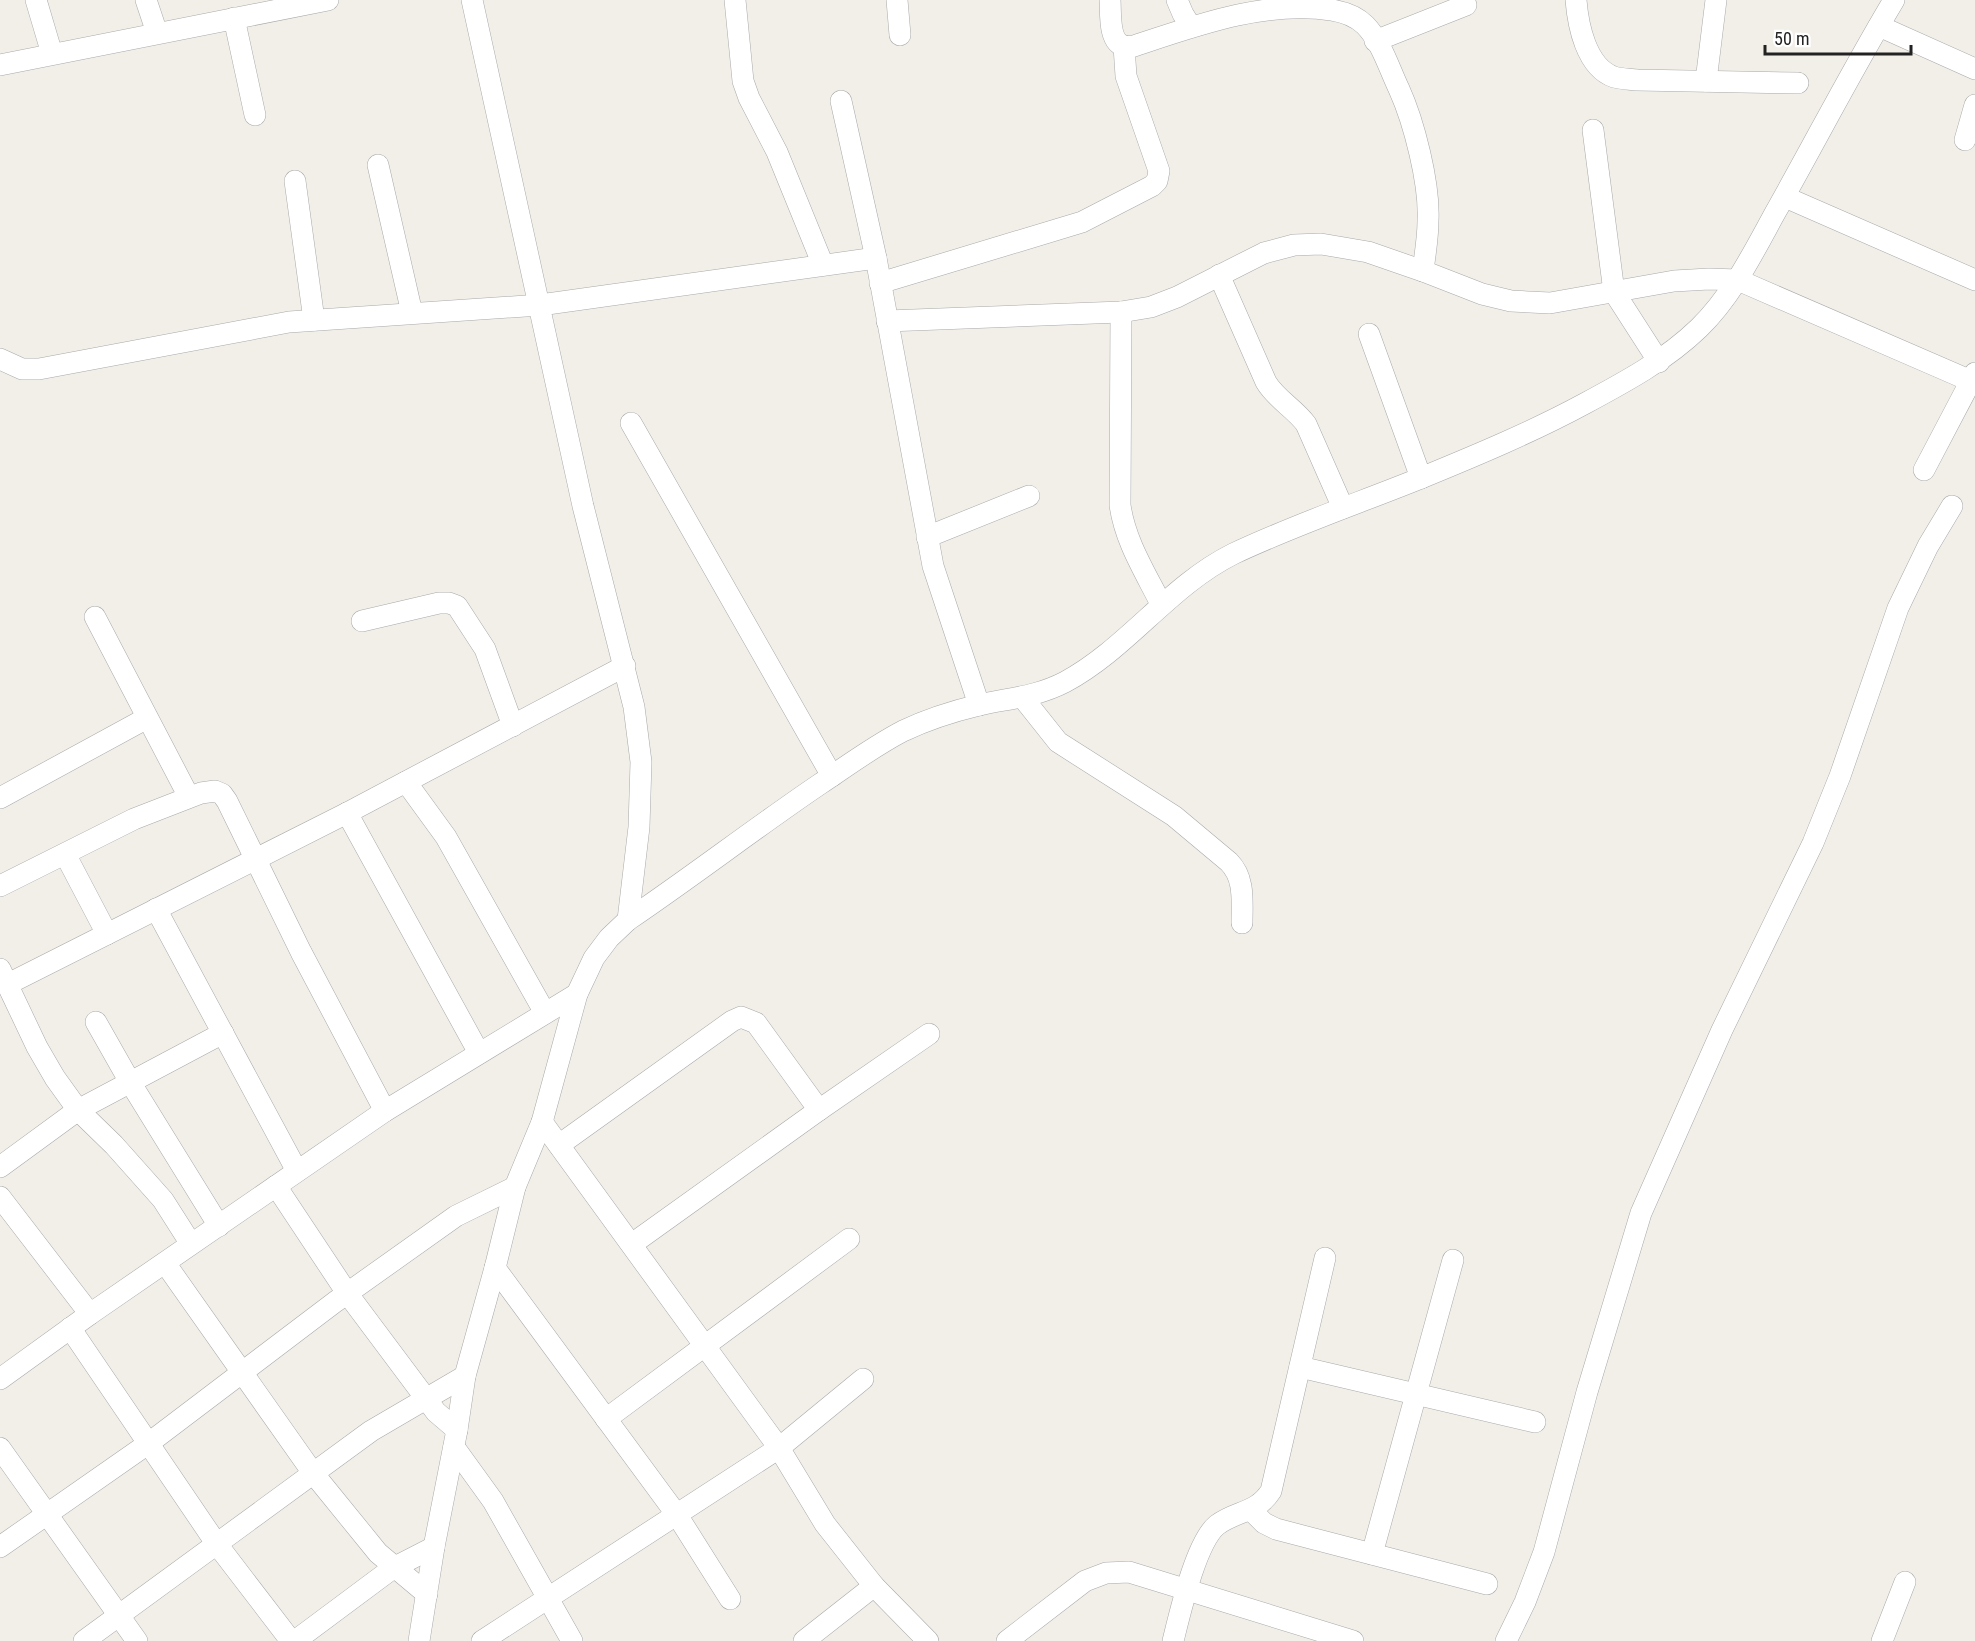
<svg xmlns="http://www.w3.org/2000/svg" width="1975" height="1641" viewBox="0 0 1975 1641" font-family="'Roboto Condensed',sans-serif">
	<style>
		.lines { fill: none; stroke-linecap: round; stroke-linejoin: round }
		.minor-casing { stroke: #a9a9a9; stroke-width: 22 }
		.minor { stroke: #fff; stroke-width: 21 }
	</style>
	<rect width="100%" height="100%" fill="#f2efe9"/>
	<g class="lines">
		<g class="minor-casing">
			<g id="minor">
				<path d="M36,0L52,54"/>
				<path d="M146,0L157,33"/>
				<path d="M472,0L583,506L634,707L641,762L639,827L628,920"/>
				<path d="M735,0L743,81L749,98L777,152L823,265"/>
				<path d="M897,0L900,35"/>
				<path d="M1110,0C1111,12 1108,42 1124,46C1127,47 1130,46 1134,46C1197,25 1265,0 1332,10C1344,12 1356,16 1365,25C1381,41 1389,68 1399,89C1414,122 1430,184 1428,221C1428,238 1425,254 1423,271"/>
				<path d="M1177,0L1183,14L1191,27"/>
				<path d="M1576,0C1578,25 1586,67 1614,77C1620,79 1630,79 1637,80L1798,83"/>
				<path d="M234,18L255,115"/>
				<path d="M1879,26L1975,69"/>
				<path d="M1375,41L1466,5"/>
				<path d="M0,65L328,0"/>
				<path d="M1706,81L1716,0"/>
				<path d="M841,101L876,258L933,566L979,705"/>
				<path d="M1593,130L1614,292L1659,362"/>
				<path d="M1965,140L1975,105"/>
				<path d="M378,165L412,313"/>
				<path d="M295,181L314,320"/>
				<path d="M1785,197L1975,280"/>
				<path d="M1219,275L1266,382C1276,399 1294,408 1306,424L1343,508"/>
				<path d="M880,283L1082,222L1152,186L1157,181L1159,171L1126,76L1124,46"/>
				<path d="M1121,312L1120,505C1125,541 1145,572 1161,604"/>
				<path d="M887,321L1121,312L1151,307L1177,297L1264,253L1294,245L1321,244L1368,252L1423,271L1482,294L1511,301L1550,303L1674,281L1709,279L1738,280L1971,381"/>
				<path d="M1369,334L1421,478"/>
				<path d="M0,359L22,369H39L289,322L540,305L876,258"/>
				<path d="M631,423L832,776"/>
				<path d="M1924,470L1975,373"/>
				<path d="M927,537L1029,496"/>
				<path d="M95,617L189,797"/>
				<path d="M362,621L439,603H449L457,606L485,649L513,726"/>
				<path d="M1023,698L1058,742L1174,816L1229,862C1245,878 1242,901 1242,923"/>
				<path d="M406,782L446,837L545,1013"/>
				<path d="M0,798L147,718"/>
				<path d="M347,813L479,1053"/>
				<path d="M65,854L107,934"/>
				<path d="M0,886L134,819L201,793L215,791L222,794L227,801L301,952L385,1111"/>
				<path d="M156,909L297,1171"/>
				<path d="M0,969L37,1047L55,1078L78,1110L114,1145L163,1200L191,1244"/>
				<path d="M8,984L347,813L625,666"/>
				<path d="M96,1022L130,1082L219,1226"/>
				<path d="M542,1122L779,1448L825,1524L874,1586L928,1641"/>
				<path d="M559,1145L732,1021L741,1017L756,1023L819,1110"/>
				<path d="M0,1167L78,1110L223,1033"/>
				<path d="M276,1186L347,1293L436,1412L457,1430"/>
				<path d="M0,1197L90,1314"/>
				<path d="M632,1244L819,1110L929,1034"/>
				<path d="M165,1263L313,1473L378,1553L427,1594"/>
				<path d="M495,1268L677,1515L730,1599"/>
				<path d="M70,1328L216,1543L291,1641"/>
				<path d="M1300,1367L1535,1422"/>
				<path d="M0,1379L90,1314L385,1111L577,994"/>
				<path d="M606,1419L849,1239"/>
				<path d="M454,1447L493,1501L572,1641"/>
				<path d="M0,1448L137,1641"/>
				<path d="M1251,1510L1264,1523L1276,1529L1487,1584"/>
				<path d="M0,1547L149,1443L335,1302L456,1216L515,1187"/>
				<path d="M1372,1554L1453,1260"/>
				<path d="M84,1641L371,1431L465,1376"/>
				<path d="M295,1641L393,1568L434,1547"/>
				<path d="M419,1641L434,1547L457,1430L465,1376L495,1268L515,1187L542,1122L577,994L594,958L609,938L628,920C693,876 755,828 820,784C847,766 874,746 903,731C926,720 954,711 979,705C1010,698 1036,697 1065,682C1128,648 1169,586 1233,554C1294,525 1359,503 1421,478C1477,455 1532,432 1584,404C1625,382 1666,360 1699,328C1732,296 1753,253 1775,213C1815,142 1852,70 1894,0"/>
				<path d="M482,1641L779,1448L863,1379"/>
				<path d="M804,1641L874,1586"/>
				<path d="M1007,1641L1085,1581L1106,1573L1129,1572L1353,1641"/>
				<path d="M1173,1641C1180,1613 1196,1542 1217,1525C1237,1510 1256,1514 1271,1491L1325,1258"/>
				<path d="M1506,1641L1525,1602L1544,1552L1587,1392L1641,1213L1722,1030L1813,843L1840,776L1898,608L1928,546L1952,506"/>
				<path d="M1882,1641L1905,1582"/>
			</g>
		</g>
		<use href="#minor" class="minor"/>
	</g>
	<path d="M1765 45v9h146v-9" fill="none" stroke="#222222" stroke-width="3"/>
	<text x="1774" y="45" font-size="18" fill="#222222" stroke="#ffffff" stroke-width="4.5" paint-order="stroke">50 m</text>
</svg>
